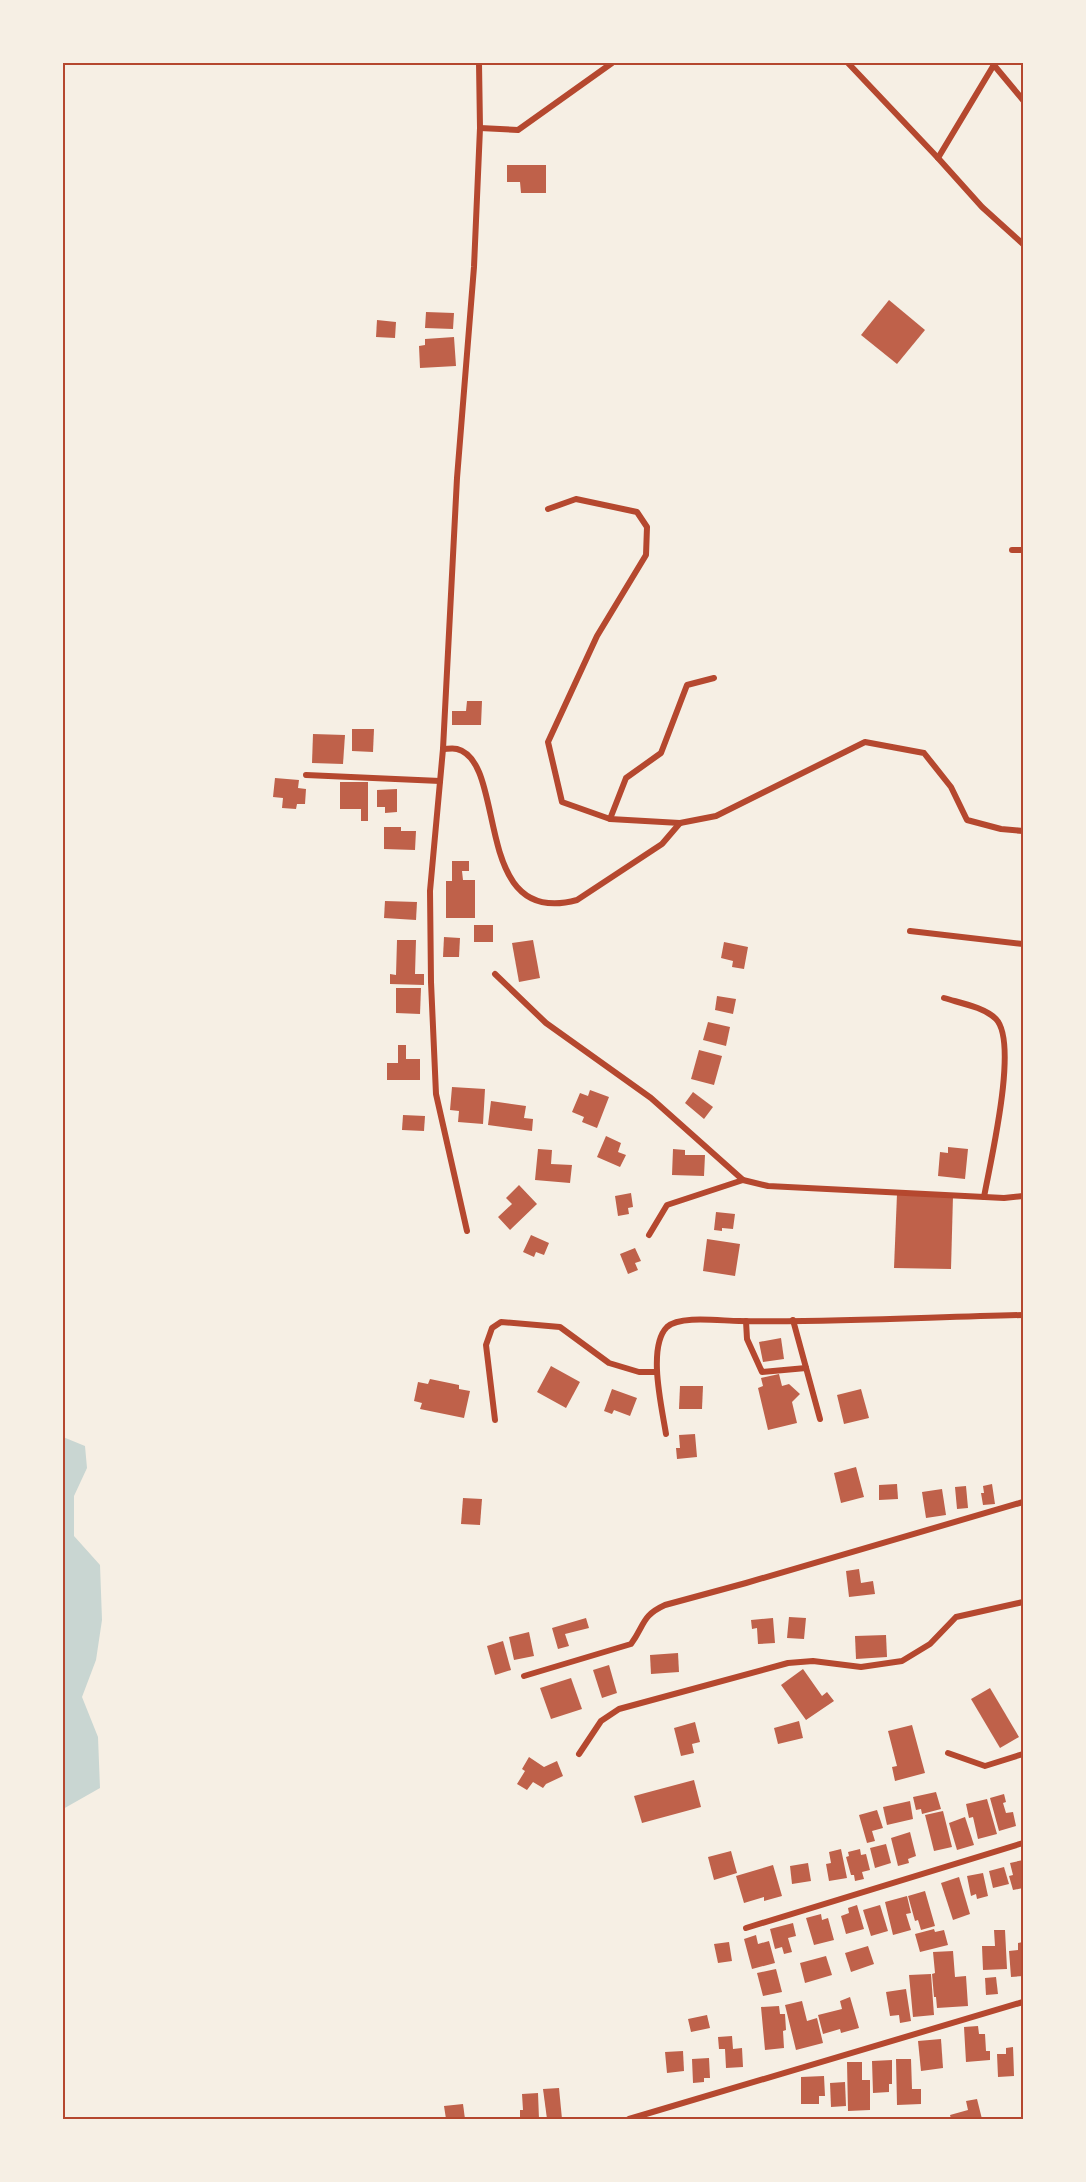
<svg xmlns="http://www.w3.org/2000/svg" width="1086" height="2182" viewBox="0 0 1086 2182" font-family="Helvetica,sans-serif">
	<style>
		.water { fill: #c9d6d2 }
		.building { fill: #bf614a }
		.lines { fill: none; stroke-linecap: round; stroke-linejoin: round }
		.minor { stroke: #b5482f; stroke-width: 6 }
		.neatline { fill: none; stroke: #b5482f; stroke-width: 2 }
	</style>
	<rect width="100%" height="100%" fill="#f6efe4"/>
	<path class="water" d="M63,1437L85,1446L87,1468L74,1496V1536L100,1565L102,1620L96,1660L82,1697L98,1737L100,1788L63,1809Z"/>
	<g class="building">
		<path d="M507,165H546V193H521L520,182H507Z"/>
		<path d="M889,300L925,330L897,364L861,335Z"/>
		<path d="M426,312L454,313L453,329L425,328Z"/>
		<path d="M377,320L396,322L395,338L376,337Z"/>
		<path d="M454,337L456,366L420,368L419,346L425,345V339Z"/>
		<path d="M467,701H482L481,725H452V711H466Z"/>
		<path d="M352,729H374L373,752L352,751Z"/>
		<path d="M313,734L345,735L343,764L312,763Z"/>
		<path d="M275,778L299,780L298,788L306,789L305,804H297L296,809L282,808L283,798L273,797Z"/>
		<path d="M340,782H368V821H361V809H340Z"/>
		<path d="M397,789V812L385,813V807H377V790Z"/>
		<path d="M384,827H401V831H416L415,850L384,849Z"/>
		<path d="M452,861H469V871H462L463,880H475V918H446V881H452Z"/>
		<path d="M385,901L417,902L416,920L384,918Z"/>
		<rect x="474" y="925" width="19" height="17"/>
		<path d="M444,937L460,938L459,957H443Z"/>
		<path d="M397,940H416L415,974H424V985L390,984V974L396,975Z"/>
		<path d="M533,940L540,978L519,982L512,943Z"/>
		<path d="M724,942L748,947L744,969L732,967L733,961L721,958Z"/>
		<path d="M396,988H421L420,1014L396,1013Z"/>
		<path d="M717,996L736,999L733,1014L715,1010Z"/>
		<path d="M708,1022L730,1027L726,1046L703,1040Z"/>
		<path d="M398,1045H406V1059H420V1080H387V1063H398Z"/>
		<path d="M699,1050L722,1056L714,1085L691,1079Z"/>
		<path d="M452,1087L485,1089L483,1124L458,1122L459,1111L450,1110Z"/>
		<path d="M590,1090L609,1097L597,1128L582,1122L584,1117L572,1112L580,1093L588,1096Z"/>
		<path d="M693,1092L713,1107L704,1119L685,1103Z"/>
		<path d="M491,1101L526,1106L524,1118L533,1119L532,1131L488,1125Z"/>
		<path d="M403,1115L425,1116L424,1131L402,1130Z"/>
		<path d="M606,1136L621,1143L618,1152L626,1155L620,1167L597,1157Z"/>
		<path d="M948,1147L968,1149L965,1179L938,1176L940,1152L948,1153Z"/>
		<path d="M538,1149L552,1150L551,1164L572,1165L570,1183L535,1180Z"/>
		<path d="M673,1149L685,1150V1155H705L704,1176L672,1175Z"/>
		<path d="M519,1185L537,1204L510,1230L498,1217L512,1204L506,1198Z"/>
		<path d="M631,1193L633,1207L628,1208L629,1214L618,1216L615,1196Z"/>
		<path d="M897,1194L953,1196L951,1269L894,1268Z"/>
		<path d="M716,1212L735,1214L733,1229L722,1228V1231L714,1230Z"/>
		<path d="M531,1235L549,1243L544,1255L536,1252L534,1257L523,1252Z"/>
		<path d="M707,1239L740,1244L735,1276L703,1271Z"/>
		<path d="M635,1248L641,1261L635,1263L638,1270L628,1274L620,1254Z"/>
		<path d="M781,1338L784,1359L763,1362L759,1342Z"/>
		<path d="M551,1366L580,1382L566,1408L537,1392Z"/>
		<path d="M779,1374L782,1386L789,1384L800,1394L792,1402L797,1423L768,1430L758,1388L763,1386L761,1378Z"/>
		<path d="M430,1379L459,1385V1389L470,1391L464,1418L420,1409L422,1403L414,1401L418,1382L428,1384Z"/>
		<path d="M680,1386H703L702,1409H679Z"/>
		<path d="M612,1389L637,1398L630,1416L614,1410L612,1414L604,1411Z"/>
		<path d="M861,1389L869,1418L844,1424L837,1395Z"/>
		<path d="M695,1434L697,1457L677,1459L676,1448H680L679,1435Z"/>
		<path d="M856,1467L864,1497L841,1503L834,1473Z"/>
		<path d="M897,1484L898,1499L879,1500V1485Z"/>
		<path d="M992,1484L995,1504L983,1505L981,1493H984L983,1486Z"/>
		<path d="M966,1486L968,1508L957,1509L955,1487Z"/>
		<path d="M942,1489L946,1515L926,1518L922,1492Z"/>
		<path d="M463,1498L482,1499L480,1525L461,1524Z"/>
		<path d="M859,1569L861,1583L873,1581L875,1594L849,1597L846,1571Z"/>
		<path d="M789,1617L806,1618L804,1639L787,1638Z"/>
		<path d="M586,1618L589,1628L565,1634L569,1646L558,1649L552,1628Z"/>
		<path d="M773,1618L775,1643L758,1644L757,1628L752,1629L751,1620Z"/>
		<path d="M529,1632L534,1656L514,1660L509,1637Z"/>
		<path d="M886,1635L887,1657L856,1659L855,1636Z"/>
		<path d="M503,1641L511,1670L495,1675L487,1646Z"/>
		<path d="M678,1653L679,1672L651,1674L650,1655Z"/>
		<path d="M609,1665L617,1693L602,1698L593,1670Z"/>
		<path d="M803,1669L822,1696L827,1692L834,1701L806,1720L781,1685Z"/>
		<path d="M571,1678L582,1709L551,1719L540,1688Z"/>
		<path d="M990,1688L1019,1737L1000,1748L971,1699Z"/>
		<path d="M799,1721L803,1738L778,1744L774,1728Z"/>
		<path d="M695,1722L700,1742L692,1744L694,1753L681,1756L674,1728Z"/>
		<path d="M912,1725L925,1773L895,1781L892,1767L897,1766L888,1731Z"/>
		<path d="M529,1757L544,1767L557,1761L563,1776L546,1784L543,1788L533,1782L527,1790L517,1784L525,1771L522,1769Z"/>
		<path d="M694,1780L701,1807L642,1823L634,1796Z"/>
		<path d="M936,1792L941,1809L922,1814L921,1809L916,1810L913,1797Z"/>
		<path d="M1004,1794L1006,1802L1003,1803L1006,1813L1013,1812L1016,1826L999,1831L990,1798Z"/>
		<path d="M987,1799L997,1834L978,1839L973,1817L969,1818L966,1804Z"/>
		<path d="M910,1801L913,1819L887,1825L883,1807Z"/>
		<path d="M877,1810L883,1828L872,1831L875,1841L867,1843L859,1815Z"/>
		<path d="M943,1811L952,1847L934,1851L925,1815Z"/>
		<path d="M965,1817L974,1845L957,1850L949,1823Z"/>
		<path d="M910,1832L916,1856L908,1859L909,1863L898,1866L891,1838Z"/>
		<path d="M886,1844L891,1863L875,1868L870,1848Z"/>
		<path d="M841,1849L847,1878L829,1881L826,1864L831,1863L829,1852Z"/>
		<path d="M860,1849L861,1855L866,1854L870,1870L862,1872L864,1879L855,1881L854,1875H851L846,1857L849,1856L848,1852Z"/>
		<path d="M731,1851L737,1873L714,1880L708,1857Z"/>
		<path d="M1023,1860V1888L1013,1890L1009,1876L1013,1875L1010,1863Z"/>
		<path d="M808,1863L811,1881L792,1884L790,1866Z"/>
		<path d="M773,1865L782,1896L764,1901V1897L744,1903L736,1876Z"/>
		<path d="M1004,1867L1009,1884L993,1888L989,1871Z"/>
		<path d="M983,1873L988,1896L977,1899L976,1894L971,1896L967,1876Z"/>
		<path d="M959,1877L970,1914L953,1920L941,1883Z"/>
		<path d="M925,1891L935,1926L921,1930L918,1920L915,1921L908,1896Z"/>
		<path d="M907,1896L911,1913L906,1914L911,1930L893,1935L885,1902Z"/>
		<path d="M857,1905L864,1929L846,1934L841,1916L849,1913L848,1908Z"/>
		<path d="M880,1905L888,1931L871,1936L863,1910Z"/>
		<path d="M821,1914L822,1920L828,1918L834,1940L814,1945L806,1918Z"/>
		<path d="M793,1923L796,1936L788,1938L792,1952L784,1954L782,1947L775,1949L770,1929Z"/>
		<path d="M934,1929L935,1932L944,1930L948,1945L920,1952L915,1934Z"/>
		<path d="M994,1930H1005L1007,1969L983,1970L982,1946H995Z"/>
		<path d="M756,1935L758,1944L769,1941L775,1963L752,1969L744,1939Z"/>
		<path d="M729,1942L732,1961L718,1963L714,1944Z"/>
		<path d="M1023,1942V1976L1011,1977L1009,1951L1018,1950V1943Z"/>
		<path d="M868,1946L874,1964L851,1972L845,1953Z"/>
		<path d="M953,1951L955,1977L966,1976L968,2006L937,2008L936,1997H934L932,1974L935,1973L933,1952Z"/>
		<path d="M826,1956L832,1975L805,1983L800,1963Z"/>
		<path d="M776,1969L782,1992L763,1996L757,1973Z"/>
		<path d="M931,1974L934,2015L913,2017L909,1975Z"/>
		<path d="M996,1977L998,1994L986,1995L985,1978Z"/>
		<path d="M906,1989L911,2021L900,2023L899,2015L890,2016L886,1992Z"/>
		<path d="M850,1997L859,2028L841,2033L840,2029L823,2034L818,2015L842,2009L840,2001Z"/>
		<path d="M802,2001L807,2021L817,2018L823,2043L796,2050L785,2005Z"/>
		<path d="M779,2006L780,2014H785L786,2030L783,2031L784,2048L765,2050L761,2007Z"/>
		<path d="M707,2015L710,2028L691,2032L688,2019Z"/>
		<path d="M978,2026L979,2034H985L986,2051H990V2060L966,2062L964,2027Z"/>
		<path d="M732,2036L733,2049L742,2048L743,2067L726,2068L725,2049H719L718,2037Z"/>
		<path d="M941,2039L943,2068L921,2071L918,2041Z"/>
		<path d="M1013,2047L1014,2076L998,2077L997,2054H1006V2048Z"/>
		<path d="M683,2051L684,2071L667,2073L665,2052Z"/>
		<path d="M709,2058L710,2078H704V2082L693,2083L692,2059Z"/>
		<path d="M896,2059H911L912,2089H921V2104L897,2105Z"/>
		<path d="M892,2060V2084H889V2092L873,2093L872,2061Z"/>
		<path d="M847,2062H862V2080H870V2110L848,2111Z"/>
		<path d="M824,2076L825,2096H819V2104H801V2077Z"/>
		<path d="M845,2082L846,2106L831,2107L830,2083Z"/>
		<path d="M559,2088L562,2119H547L543,2089Z"/>
		<path d="M538,2093L539,2119H520V2110H523L522,2094Z"/>
		<path d="M977,2099L982,2119H951L950,2115L968,2110L966,2101Z"/>
		<path d="M463,2104L465,2119H446L444,2106Z"/>
	</g>
	<g class="lines">
		<g class="minor">
			<path d="M848,63L938,158L982,207L1023,244"/>
			<path d="M993,64L1023,100"/>
			<path d="M480,128L518,130L612,63"/>
			<path d="M938,158L995,63"/>
			<path d="M548,509L576,499L637,512L647,527L646,555L597,636L548,742L562,802L610,819L680,823"/>
			<path d="M1012,550H1023"/>
			<path d="M443,749C447,749 453,748 457,749C509,762 470,929 577,900L662,844L680,823L716,816L865,742L924,753L951,787L967,820L1001,829L1023,831"/>
			<path d="M306,775L440,781"/>
			<path d="M610,819L626,778L661,753L687,685L714,678"/>
			<path d="M910,931L1023,944"/>
			<path d="M495,974L546,1023L651,1098L743,1180L768,1186L1004,1198L1023,1196"/>
			<path d="M944,998C960,1003 984,1007 996,1019C1019,1043 990,1163 984,1197"/>
			<path d="M467,1231L436,1094L431,982L430,891L443,749L457,478L474,267L480,128L479,63"/>
			<path d="M649,1235L667,1205L743,1180"/>
			<path d="M793,1320L820,1419"/>
			<path d="M746,1321L747,1339L762,1372L806,1368"/>
			<path d="M495,1420L486,1345L492,1328L501,1322L560,1327L609,1363L639,1372H657"/>
			<path d="M666,1434C662,1408 647,1347 667,1327C680,1315 721,1321 739,1321C833,1323 929,1317 1023,1315"/>
			<path d="M524,1676L631,1644C645,1625 641,1616 665,1605L746,1583L1023,1502"/>
			<path d="M948,1753L985,1766L1023,1754"/>
			<path d="M579,1754L601,1721L619,1709L788,1663L813,1661L861,1667L902,1661L930,1644L956,1617L1023,1602"/>
			<path d="M746,1928L1023,1843"/>
			<path d="M629,2119L1023,2002"/>
		</g>
	</g>
	<rect width="1086" height="2182" fill="none" stroke="#f6efe4" stroke-width="129"/>
	<rect x="64" y="64" width="958" height="2054" class="neatline"/>
</svg>
